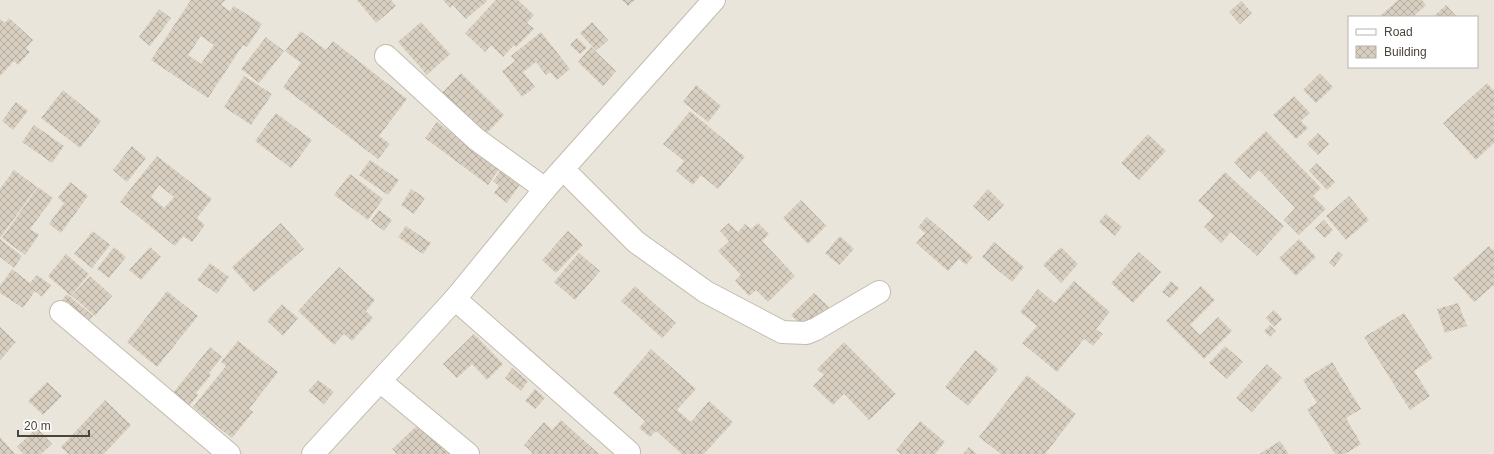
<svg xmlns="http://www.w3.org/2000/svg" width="1494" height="454" viewBox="0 0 1494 454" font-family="Arial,sans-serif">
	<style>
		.residential { fill: #eae5da; fill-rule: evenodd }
		.building { fill: url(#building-cross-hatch); fill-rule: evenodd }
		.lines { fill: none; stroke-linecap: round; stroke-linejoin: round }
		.minor-casing { stroke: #c2bbae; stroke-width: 24 }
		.minor { stroke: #fff; stroke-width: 22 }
	</style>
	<defs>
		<pattern id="building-cross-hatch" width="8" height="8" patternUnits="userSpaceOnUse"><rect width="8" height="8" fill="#d8cfc1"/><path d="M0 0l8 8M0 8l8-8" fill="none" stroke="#b1aa9e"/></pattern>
	</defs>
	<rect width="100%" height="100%" fill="#f6f3ec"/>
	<path class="residential" d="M0,0H1494V454H0ZM1349,17H1477V67H1349Z"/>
	<g class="building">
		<path d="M191,0H225L221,5L230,11L234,6L262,24L247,47L243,45L208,98L151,60ZM201,36L214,45L201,64L188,55Z"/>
		<path d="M357,0H391L396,6L376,23Z"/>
		<path d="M443,0H486L487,1L466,19L453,5L450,8Z"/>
		<path d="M496,0H518L534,15L527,23L534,29L516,47L514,45L503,57L491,45L485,52L465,33Z"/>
		<path d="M622,0H635L628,6Z"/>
		<path d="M1398,0H1422L1426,5L1413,17H1379Z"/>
		<path d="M1241,1L1252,13L1240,24L1229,12Z"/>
		<path d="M1446,5L1457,17H1433Z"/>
		<path d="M159,9L171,18L150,46L139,37Z"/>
		<path d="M9,18L33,40L26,48L30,52L18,65L14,61L0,76V19L5,23Z"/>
		<path d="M421,22L450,54L427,75L398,42Z"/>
		<path d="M592,22L608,40L596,51L580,33Z"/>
		<path d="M301,31L326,50L333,41L407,99L379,136L390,144L378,159L283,87L301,63L285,51Z"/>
		<path d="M541,32L570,69L557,80L550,72L546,75L536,62L523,72L535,87L522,97L502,71L515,61L511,56Z"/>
		<path d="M266,37L284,51L259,83L241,69Z"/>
		<path d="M577,38L587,48L580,54L570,45Z"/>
		<path d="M591,47L616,71L603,86L578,62Z"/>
		<path d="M461,73L504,115L484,136L441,94Z"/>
		<path d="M1320,73L1333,87L1316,103L1303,90Z"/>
		<path d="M244,76L272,94L251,125L224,107Z"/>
		<path d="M1487,83L1494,91V143L1476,160L1443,123Z"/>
		<path d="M696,85L721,106L708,122L683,102Z"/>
		<path d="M63,90L101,121L80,148L41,118Z"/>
		<path d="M1294,96L1310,113L1301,121L1308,128L1296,139L1273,115Z"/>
		<path d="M16,102L28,111L13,130L2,121Z"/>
		<path d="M690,111L745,157L718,189L701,175L693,185L676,171L684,161L663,144Z"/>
		<path d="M276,113L312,140L291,168L255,141Z"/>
		<path d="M437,122L500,168L488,185L425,138Z"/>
		<path d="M34,125L64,146L52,163L22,142Z"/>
		<path d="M1266,131L1321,188L1313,196L1326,209L1299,235L1284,220L1295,208L1259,170L1250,179L1234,162Z"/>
		<path d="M1318,133L1329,144L1318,155L1307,144Z"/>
		<path d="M1148,134L1166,151L1139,180L1121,163Z"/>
		<path d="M132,146L146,158L127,182L113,170Z"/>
		<path d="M157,156L212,199L197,218L205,225L192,242L183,236L175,246L120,202ZM159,185L174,197L164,208L151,197Z"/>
		<path d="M370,160L399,180L388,195L359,175Z"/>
		<path d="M1317,163L1335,182L1327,190L1309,171Z"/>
		<path d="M502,169L521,183L507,203L494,193L499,186L493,181Z"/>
		<path d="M14,170L37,187L0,238V189Z"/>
		<path d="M1225,172L1284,226L1257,256L1231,232L1221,243L1204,227L1214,216L1198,201Z"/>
		<path d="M350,174L383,199L368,220L334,195Z"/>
		<path d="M70,182L88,196L61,233L49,224L64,203L58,198Z"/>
		<path d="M38,187L53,198L30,229L39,235L25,255L2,238Z"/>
		<path d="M411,189L425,198L414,214L401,205Z"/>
		<path d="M988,189L1004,205L989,221L973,206Z"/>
		<path d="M1349,196L1369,220L1346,240L1326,216Z"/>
		<path d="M801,200L826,226L808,244L783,218Z"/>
		<path d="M379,210L392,220L384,231L371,221Z"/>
		<path d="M1106,214L1122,227L1115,236L1099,222Z"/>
		<path d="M927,217L973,257L966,265L959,259L948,271L916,243L925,233L918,227Z"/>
		<path d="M1324,220L1333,230L1325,238L1315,228Z"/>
		<path d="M281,223L304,249L254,292L232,267Z"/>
		<path d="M729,223L738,232L745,224L751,229L758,223L769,234L762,241L795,276L768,302L756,290L749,296L735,281L741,275L718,251L729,241L720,231Z"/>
		<path d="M406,226L431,243L423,254L398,237Z"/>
		<path d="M93,231L110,245L92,268L74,254Z"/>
		<path d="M568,231L583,245L556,273L542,260Z"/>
		<path d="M840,236L854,249L839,265L825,253Z"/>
		<path d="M0,239L22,256L14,268L0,257Z"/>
		<path d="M1299,239L1316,257L1296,276L1279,258Z"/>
		<path d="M994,242L1024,267L1012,282L982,257Z"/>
		<path d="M1489,246L1494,251V285L1474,302L1453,278Z"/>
		<path d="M114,247L126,257L109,278L97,269Z"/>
		<path d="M150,247L161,257L141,280L129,270Z"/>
		<path d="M1061,247L1078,264L1061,283L1043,265Z"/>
		<path d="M1338,251L1343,255L1334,267L1329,263Z"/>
		<path d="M1139,252L1161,272L1133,303L1111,283Z"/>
		<path d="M579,253L600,271L575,300L554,282Z"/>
		<path d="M66,254L89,274L71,296L48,276Z"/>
		<path d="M210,263L229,277L217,294L197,280Z"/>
		<path d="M339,267L375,300L366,311L373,318L352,341L344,334L334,345L298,311Z"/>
		<path d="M12,269L30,283L37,275L51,285L42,297L35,291L23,308L0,293V286Z"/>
		<path d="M90,276L112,296L95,316L72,296Z"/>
		<path d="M1074,281L1110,312L1096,329L1103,334L1093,346L1084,339L1057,372L1022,343L1037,326L1020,312L1038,289L1055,303Z"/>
		<path d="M1171,281L1179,288L1170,298L1162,292Z"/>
		<path d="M635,286L676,323L662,338L621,301Z"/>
		<path d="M1201,286L1215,300L1190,325L1200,335L1218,317L1232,331L1204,359L1166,321Z"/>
		<path d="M167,291L198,316L157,367L127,342Z"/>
		<path d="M814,293L829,307L806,330L791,315Z"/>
		<path d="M67,294L93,316L85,325L59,303Z"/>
		<path d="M1458,303L1467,326L1445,333L1437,309Z"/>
		<path d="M282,304L298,318L283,336L267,321Z"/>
		<path d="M1274,310L1282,319L1274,327L1266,318Z"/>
		<path d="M1404,313L1433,358L1414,371L1430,396L1410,410L1364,337Z"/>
		<path d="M1270,325L1276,331L1270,337L1264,331Z"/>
		<path d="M0,327L16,342L0,360Z"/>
		<path d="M474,334L503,364L487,380L472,364L457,378L443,364Z"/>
		<path d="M238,341L278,372L249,409L253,412L232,438L193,407L226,366L221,362Z"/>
		<path d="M844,342L896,394L869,420L844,394L833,405L813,386L824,375L817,369Z"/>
		<path d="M1225,346L1243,362L1227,379L1209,363Z"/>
		<path d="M210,347L222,357L209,373L211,375L196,393L198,395L189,406L173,393Z"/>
		<path d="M651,349L696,389L677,410L691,422L709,401L733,422L704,454H682L656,431L650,437L639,428L645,421L613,393Z"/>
		<path d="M975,350L998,369L968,406L945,387Z"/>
		<path d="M1332,362L1361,409L1346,418L1361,444L1345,454H1335L1307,409L1317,403L1303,380Z"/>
		<path d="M1267,364L1282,378L1252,412L1236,398Z"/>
		<path d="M512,368L528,381L521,391L505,378Z"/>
		<path d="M1027,375L1076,414L1045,454H1001L979,437Z"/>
		<path d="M318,380L334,392L324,404L308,391Z"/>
		<path d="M47,382L62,396L43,415L28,401Z"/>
		<path d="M535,389L545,398L535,409L525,401Z"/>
		<path d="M105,400L131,425L104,454H68L61,447Z"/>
		<path d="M423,420L455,454H397L392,449Z"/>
		<path d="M561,420L599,454H531L532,452L524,445L544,422L552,430Z"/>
		<path d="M920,421L945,442L935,454H901L896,450Z"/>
		<path d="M37,428L52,444L41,454H23L17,447Z"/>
		<path d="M0,437L15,454H0Z"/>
		<path d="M1280,441L1289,454H1259Z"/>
		<path d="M969,447L977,454H963Z"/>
	</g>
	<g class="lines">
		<g class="minor-casing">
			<g id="minor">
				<path d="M386,56L476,139L545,189"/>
				<path d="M563,169L636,242L706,292L782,332L806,333L816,329L879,292"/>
				<path d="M455,299L629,452"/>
				<path d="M61,312L229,454"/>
				<path d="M380,381L468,454"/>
				<path d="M313,454L455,299L545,189L714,0"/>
			</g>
		</g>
		<use href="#minor" class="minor"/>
	</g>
	<rect x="1348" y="16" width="130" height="52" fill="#ffffff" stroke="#b7b4b0"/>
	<rect x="1356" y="29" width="20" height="6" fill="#ffffff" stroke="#b7b4b0"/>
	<text x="1384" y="36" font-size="12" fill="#4b4439">Road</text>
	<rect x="1356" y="46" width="20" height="12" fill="url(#building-cross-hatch)" stroke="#b7b4b0"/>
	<text x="1384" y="56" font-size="12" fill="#4b4439">Building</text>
	<path d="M18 430v6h71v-6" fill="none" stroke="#4b4439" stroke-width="2"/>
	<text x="24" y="430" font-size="12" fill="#4b4439" stroke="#ffffff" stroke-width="3" paint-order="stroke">20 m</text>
</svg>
